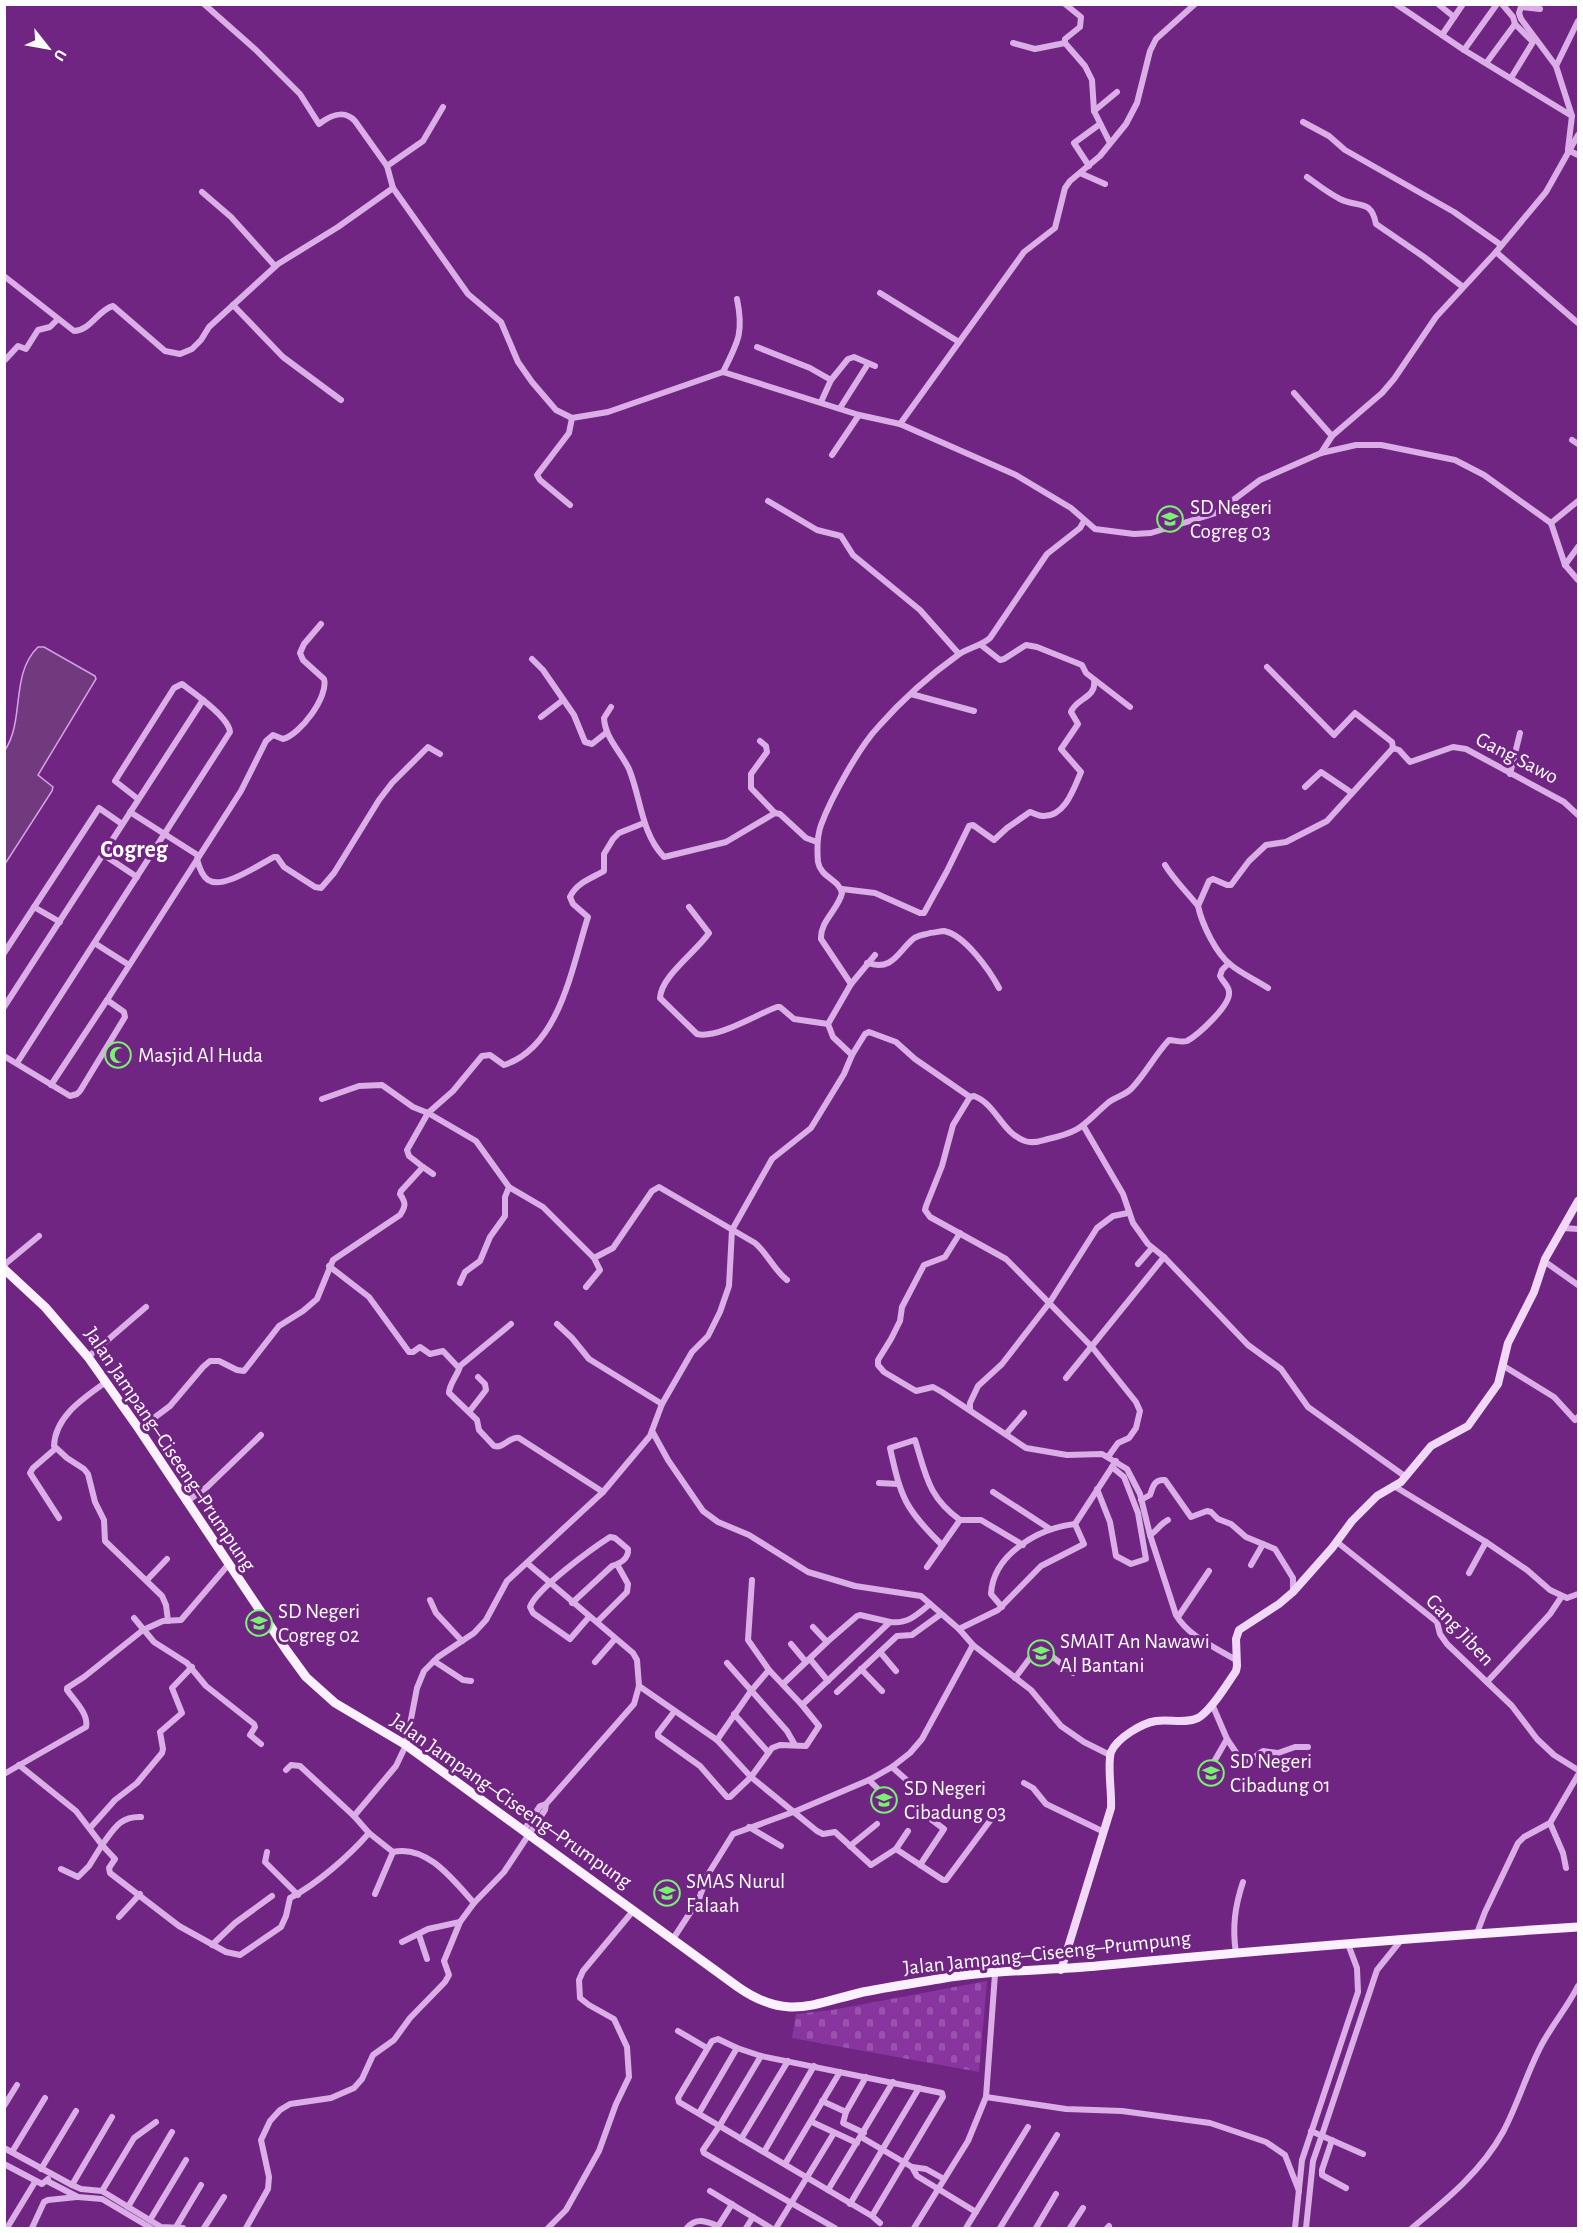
<svg xmlns="http://www.w3.org/2000/svg" width="1583" height="2233" viewBox="0 0 1583 2233" font-family="'Alegreya Sans',sans-serif">
	<style>
		.cemetery { fill: url(#cemetery-stones) }
		.water { fill: #713a7f; stroke: #d8a2e8; stroke-width: 1.5 }
		.lines { fill: none; stroke-linecap: round; stroke-linejoin: round }
		.street { stroke: #dbaee7; stroke-width: 6 }
		.secondary { stroke: #f0d8f6; stroke-width: 8 }
		.primary { stroke: #fbf0fd; stroke-width: 9 }
		.labels { text-anchor: middle; dominant-baseline: central; stroke-width: 6; stroke-linejoin: round; paint-order: stroke }
		.poi-label { font-size: 21px; fill: #fff; stroke: #702583; text-anchor: start }
		.street-label { font-size: 21px; fill: #fff; stroke: #702583 }
		.quarter-label { font-size: 24px; font-weight: bold; fill: #fff; stroke: #702583 }
	</style>
	<defs>
		<pattern id="cemetery-stones" width="16" height="16" patternUnits="userSpaceOnUse" patternTransform="scale(1.5)"><rect width="16" height="16" fill="#88359f"/><path d="M2 7V4a2 2 0 0 1 4 0v3zM10 15v-3a2 2 0 0 1 4 0v3z" fill="#9a53ad"/></pattern>
	</defs>
	<rect width="100%" height="100%" fill="#702583"/>
	<path class="cemetery" d="M987,1981L979,2072L792,2038L796,2014L832,2010Z"/>
	<path class="water" d="M38,647H44L95,676L96,679L38,775L53,787L52,791L5,864V750C25,720 10,674 38,647Z"/>
	<g class="lines">
		<g class="street">
			<path d="M204,4L256,50L300,94L319,124C331,115 344,109 355,121L387,166L393,188L468,294L501,322L518,362L532,382L556,410L572,418L608,412L723,372L859,415L900,424L1016,475L1071,508L1095,529L1134,534L1151,533L1216,513L1260,480L1321,453L1356,445H1381L1455,460L1484,475L1551,523L1565,565L1578,580"/>
			<path d="M1065,4L1081,17L1080,27L1065,39V43L1085,66L1092,80L1094,111L1110,143"/>
			<path d="M1396,4L1464,50L1572,116"/>
			<path d="M1438,4L1454,17"/>
			<path d="M1502,4L1513,17L1515,24L1533,42L1511,78"/>
			<path d="M1522,4L1519,13L1521,19L1556,66"/>
			<path d="M1521,7L1540,9"/>
			<path d="M1442,35L1463,4"/>
			<path d="M1013,43L1035,49L1065,43"/>
			<path d="M1464,50L1497,4"/>
			<path d="M1487,62L1515,24"/>
			<path d="M1094,111L1117,92"/>
			<path d="M1303,122L1329,136L1345,150L1454,212L1501,245"/>
			<path d="M1568,149L1572,116L1556,66L1578,21"/>
			<path d="M1568,150L1578,155"/>
			<path d="M387,166L423,141L443,107"/>
			<path d="M1089,166L1074,143L1100,124"/>
			<path d="M1080,173L1105,184"/>
			<path d="M1307,177C1318,185 1328,193 1340,199C1357,208 1371,198 1376,224L1424,257L1463,287"/>
			<path d="M202,192L231,217L275,266"/>
			<path d="M1496,252L1578,323"/>
			<path d="M4,276L74,331C90,331 98,310 113,306L165,351L180,354L192,349L201,340L209,327L278,264L338,227L393,188"/>
			<path d="M880,293L959,342"/>
			<path d="M233,305L283,357L341,400"/>
			<path d="M757,347L810,368L831,380"/>
			<path d="M5,360L18,346L26,349L38,330L50,327L58,319"/>
			<path d="M723,372C738,342 744,333 737,299"/>
			<path d="M1294,393L1332,436L1321,453"/>
			<path d="M821,402L831,380L848,359L854,357L875,366"/>
			<path d="M840,408L868,364"/>
			<path d="M900,424L1024,252L1055,228L1065,188L1070,181L1100,156L1126,124L1137,103L1150,51L1156,39L1195,4"/>
			<path d="M1332,436L1382,393L1394,379L1436,317L1496,252L1546,192L1578,135"/>
			<path d="M1572,440L1578,444"/>
			<path d="M832,455L859,415"/>
			<path d="M768,501L817,530L841,536L853,555L920,610L959,654"/>
			<path d="M570,505L540,480L537,475L569,433L572,418"/>
			<path d="M1551,523L1578,501"/>
			<path d="M1565,565L1578,547"/>
			<path d="M981,645L1000,660L1004,659L1026,645L1037,647L1082,665L1086,673L1130,707"/>
			<path d="M532,659L543,670L574,715L585,742L592,744L607,732"/>
			<path d="M1267,667L1334,735L1355,713L1392,742L1393,748"/>
			<path d="M911,694L974,711"/>
			<path d="M611,707L604,718C605,738 621,752 629,769C641,798 641,833 664,857L726,842L775,813L780,814L806,838L817,842"/>
			<path d="M541,717L563,700"/>
			<path d="M760,741L766,746L767,752L751,774V788L775,813"/>
			<path d="M1510,774L1520,733"/>
			<path d="M1305,787L1321,772L1352,793"/>
			<path d="M130,812L199,856"/>
			<path d="M104,855L137,877"/>
			<path d="M197,859C199,867 202,876 208,880C223,890 260,864 274,857H277L284,867L315,887L321,888L334,873L379,800L392,783L428,747L440,754"/>
			<path d="M1165,865C1174,880 1187,892 1198,906"/>
			<path d="M842,889L875,893L920,913H924L947,871L969,826L973,825L994,840L1007,828L1030,812C1034,813 1038,816 1043,816C1065,817 1074,788 1081,772L1061,749L1078,724L1071,712C1076,698 1097,698 1094,680"/>
			<path d="M34,907L60,922"/>
			<path d="M689,907L709,933C696,952 661,976 660,998L697,1034C718,1039 757,1014 777,1007H780L794,1019L828,1024"/>
			<path d="M96,944L129,965"/>
			<path d="M4,953L99,808L122,824"/>
			<path d="M867,963C893,971 897,953 913,939C918,935 924,935 930,933C935,933 940,931 944,931C965,935 990,971 999,988"/>
			<path d="M851,984L875,955"/>
			<path d="M1268,988C1256,980 1242,974 1231,965C1216,954 1202,924 1198,906L1209,881L1213,879L1227,885H1231L1249,861L1266,845L1286,842L1327,821L1393,748L1399,750L1410,762L1453,747L1466,749L1564,802L1578,815"/>
			<path d="M4,1007L203,700"/>
			<path d="M852,1055L833,1037L828,1024L851,984L821,939C820,921 838,910 842,893C838,878 821,878 818,862C817,850 817,836 821,825C831,798 859,747 879,726C902,700 930,675 958,655C968,648 981,646 990,638L1047,554L1080,528L1084,521"/>
			<path d="M4,1056L70,1096L77,1094L80,1091L125,1017L124,1012L107,1000L241,791L266,741L273,735L283,739C300,735 329,696 324,679L303,660L300,653L304,644L321,624"/>
			<path d="M17,1063L230,732C229,717 194,693 182,684L174,688L115,781L138,799"/>
			<path d="M51,1085L107,1000"/>
			<path d="M322,1099L359,1086L382,1085L413,1107L428,1113L476,1141L509,1187L543,1207L594,1258L613,1248L652,1191L659,1187L755,1243C768,1254 774,1270 787,1280"/>
			<path d="M1084,1127L1123,1194L1133,1223L1148,1244L1164,1257L1248,1345L1281,1369L1308,1407L1406,1477"/>
			<path d="M423,1167L409,1156L407,1150L428,1113L453,1091L482,1056L490,1055L504,1065C560,1047 572,966 588,917L573,904L570,897C576,883 592,878 604,871V854L613,839L619,833L644,823"/>
			<path d="M1562,1228L1578,1229"/>
			<path d="M960,1233L945,1257L924,1265L902,1307L900,1321L891,1339L878,1360V1365L884,1372L916,1391L933,1387L942,1392L1026,1448L1067,1455L1102,1454L1127,1469L1140,1494L1150,1535L1176,1615C1189,1637 1215,1647 1236,1660"/>
			<path d="M1544,1261L1578,1285"/>
			<path d="M1138,1264L1152,1248"/>
			<path d="M4,1265L39,1236"/>
			<path d="M329,1266L369,1297L409,1352H413L420,1347L430,1354L443,1351L459,1368"/>
			<path d="M460,1283L465,1272L480,1261L490,1237L505,1216V1197L509,1187"/>
			<path d="M586,1287L600,1270L594,1258"/>
			<path d="M511,1324L460,1366C458,1375 449,1384 449,1393L477,1420L479,1430L494,1446C504,1449 509,1436 519,1438L603,1492"/>
			<path d="M557,1324L572,1338L589,1359L662,1404"/>
			<path d="M88,1357L146,1307"/>
			<path d="M1502,1365L1554,1397L1575,1420L1578,1417"/>
			<path d="M1066,1378L1164,1257"/>
			<path d="M106,1382C84,1398 55,1416 54,1446L67,1458L84,1469L88,1474L95,1502L104,1520L105,1541L162,1596L166,1605L168,1621"/>
			<path d="M970,1410V1403L978,1386L1002,1364L1050,1302L1097,1228L1113,1216L1128,1213"/>
			<path d="M469,1412L486,1390L485,1384L478,1377"/>
			<path d="M139,1429L170,1406L203,1367L210,1361H219L237,1370L244,1371L279,1326L303,1311L317,1299L333,1260L400,1215C406,1206 406,1203 400,1194L401,1191L423,1167L433,1174"/>
			<path d="M652,1431L668,1460L703,1511L718,1522L749,1535L808,1572L855,1586L921,1596L959,1629L973,1645"/>
			<path d="M1006,1434L1024,1413"/>
			<path d="M55,1449L33,1468L30,1473L59,1518"/>
			<path d="M1108,1457L1118,1443L1129,1438L1136,1428L1140,1411L1136,1402L1092,1347L1015,1268L1006,1259L930,1217L925,1210L926,1206L942,1166L953,1125L970,1097L974,1096C996,1104 1002,1133 1025,1141C1033,1144 1040,1141 1048,1139C1084,1131 1083,1124 1109,1102C1117,1096 1126,1095 1132,1088C1146,1073 1155,1055 1169,1040C1175,1040 1181,1043 1187,1041C1198,1035 1231,1005 1229,992C1229,986 1222,981 1220,976L1222,970L1228,964"/>
			<path d="M879,1483L898,1484"/>
			<path d="M1394,1486L1486,1542L1527,1570L1550,1590L1567,1598L1578,1594"/>
			<path d="M1097,1489L1110,1522L1116,1556L1131,1564L1146,1559L1138,1513L1124,1477L1112,1467"/>
			<path d="M993,1492L1050,1529"/>
			<path d="M1141,1500L1150,1495C1153,1487 1154,1479 1165,1480L1191,1517L1207,1511L1211,1512L1218,1519L1231,1524L1246,1537L1275,1549L1293,1578V1592"/>
			<path d="M186,1502L207,1487L261,1435"/>
			<path d="M1150,1535C1156,1532 1160,1524 1168,1520"/>
			<path d="M1337,1542L1437,1622L1440,1634L1447,1644L1512,1706L1537,1739L1554,1755L1578,1770"/>
			<path d="M942,1545C905,1509 901,1498 890,1448L915,1440C926,1475 928,1497 960,1520"/>
			<path d="M1251,1565L1263,1544"/>
			<path d="M927,1567L960,1520H981L1023,1545"/>
			<path d="M1469,1573L1486,1542"/>
			<path d="M147,1580L167,1559"/>
			<path d="M752,1580L748,1640L769,1670"/>
			<path d="M430,1600L436,1613L462,1641"/>
			<path d="M572,1603L612,1566C619,1564 629,1559 628,1549L615,1538L610,1537C593,1548 536,1589 530,1607L533,1613L570,1639L589,1617"/>
			<path d="M1002,1607L991,1594C993,1554 1039,1528 1075,1524"/>
			<path d="M1178,1617L1209,1571"/>
			<path d="M134,1618L154,1642L187,1663L206,1686L254,1724L255,1727L250,1735L261,1744"/>
			<path d="M597,1622L627,1592L628,1584L618,1566"/>
			<path d="M890,1622C908,1624 917,1615 930,1604"/>
			<path d="M959,1629L998,1610L1041,1566L1084,1544L1075,1524L1116,1461"/>
			<path d="M791,1644L806,1662"/>
			<path d="M880,1652L896,1671"/>
			<path d="M810,1659L828,1681"/>
			<path d="M434,1661L463,1680L471,1681"/>
			<path d="M595,1662L615,1639"/>
			<path d="M727,1663L787,1731L795,1745"/>
			<path d="M861,1669L882,1691"/>
			<path d="M1015,1678L1039,1646L1073,1673"/>
			<path d="M1487,1682L1550,1614L1562,1596"/>
			<path d="M783,1684L827,1642L813,1627"/>
			<path d="M639,1686L717,1740L751,1777L817,1831L823,1834L835,1832L871,1865L896,1849L943,1880H946L995,1814"/>
			<path d="M837,1692L897,1636L912,1635L941,1614"/>
			<path d="M802,1705L890,1622L860,1615L857,1616L827,1642"/>
			<path d="M674,1712L658,1733V1736L700,1766L727,1797H730L751,1777L772,1748L780,1745L806,1746L819,1726L802,1705L769,1670L751,1691L717,1740"/>
			<path d="M734,1714L768,1752"/>
			<path d="M1227,1739L1243,1763L1249,1761L1263,1751L1278,1753L1295,1747H1308"/>
			<path d="M19,1765L76,1811L102,1845L89,1866L78,1877L61,1869"/>
			<path d="M892,1767L919,1791"/>
			<path d="M1211,1767L1227,1739L1212,1704"/>
			<path d="M286,1770L291,1765L300,1766L354,1816"/>
			<path d="M4,1774L86,1727C89,1714 74,1700 67,1690V1688L84,1677L143,1630L163,1621L181,1620L228,1565"/>
			<path d="M869,1780L882,1793"/>
			<path d="M1024,1783L1033,1788L1046,1804L1102,1831"/>
			<path d="M141,1817C120,1816 114,1829 102,1845L115,1859L109,1868L110,1873L179,1926L226,1952L240,1955L281,1927L286,1916L290,1898C317,1884 349,1856 369,1833L354,1816L396,1766L406,1745L417,1688L424,1671L438,1657L474,1633L486,1620L507,1581L603,1492L650,1436L662,1404L692,1352L708,1336L720,1312L729,1286L732,1230L772,1159L811,1128L844,1074L852,1055L865,1034L869,1032L896,1042L915,1059L970,1097"/>
			<path d="M1550,1823L1563,1853L1566,1868"/>
			<path d="M749,1827L781,1846"/>
			<path d="M90,1828L115,1800L137,1783L162,1753L163,1749L160,1732L182,1713L172,1688L192,1667"/>
			<path d="M524,1830L540,1806L546,1804L634,1704L639,1686L637,1660L633,1653L527,1563"/>
			<path d="M369,1833L393,1852L375,1894"/>
			<path d="M850,1846L877,1824"/>
			<path d="M896,1849L908,1831"/>
			<path d="M267,1852L265,1862L298,1895"/>
			<path d="M393,1852C427,1844 454,1881 474,1903"/>
			<path d="M920,1865L944,1829L932,1820"/>
			<path d="M119,1917L140,1894"/>
			<path d="M1477,1933L1485,1912L1518,1843L1524,1837L1550,1823L1578,1775"/>
			<path d="M419,1935L427,1959"/>
			<path d="M673,1939L699,1899L707,1876L733,1834L796,1811L869,1780L892,1767L910,1753L922,1739L973,1645L1031,1690L1061,1726L1084,1742L1110,1755"/>
			<path d="M402,1942L428,1929L460,1922"/>
			<path d="M212,1945L235,1923L272,1896"/>
			<path d="M1236,1953C1232,1927 1235,1906 1243,1882"/>
			<path d="M678,2031L707,2048"/>
			<path d="M761,2056L720,2125L703,2150L704,2153L835,2228"/>
			<path d="M986,2097L1066,2109L1122,2111L1210,2123L1266,2142L1285,2155L1299,2191"/>
			<path d="M822,2101L846,2112L843,2123L864,2133"/>
			<path d="M4,2106L17,2085"/>
			<path d="M846,2112L866,2077"/>
			<path d="M699,2113L737,2048"/>
			<path d="M812,2122L857,2143"/>
			<path d="M1311,2131L1363,2154"/>
			<path d="M861,2137L912,2167L917,2176L976,2212"/>
			<path d="M741,2139L788,2061"/>
			<path d="M1332,2140L1322,2170V2175L1346,2188"/>
			<path d="M4,2148L72,2185L81,2189L102,2191L161,2227L183,2228"/>
			<path d="M12,2152L45,2098"/>
			<path d="M764,2152L814,2066"/>
			<path d="M4,2164L42,2184L48,2179"/>
			<path d="M785,2164L840,2072"/>
			<path d="M912,2167L926,2169L944,2179"/>
			<path d="M41,2169L76,2111"/>
			<path d="M47,2181L78,2197L102,2199L151,2228"/>
			<path d="M72,2185L112,2117"/>
			<path d="M828,2190L893,2082"/>
			<path d="M102,2191L134,2138L156,2122"/>
			<path d="M710,2191L771,2228"/>
			<path d="M850,2204L919,2088"/>
			<path d="M128,2207L172,2132"/>
			<path d="M872,2216L943,2097L942,2093L761,2056L737,2048L718,2039L712,2041L678,2098L679,2102L872,2216L880,2223"/>
			<path d="M150,2220L186,2160"/>
			<path d="M176,2227L201,2185"/>
			<path d="M7,2228L35,2182"/>
			<path d="M32,2228L44,2202L48,2200L77,2197"/>
			<path d="M204,2228L224,2197"/>
			<path d="M246,2228L268,2189L269,2177L261,2140L270,2121L280,2110L290,2104L331,2098L354,2088L362,2079L373,2055L394,2040L410,2018L445,1982L449,1975L444,1961L460,1922L474,1903L504,1872L545,1810L546,1804"/>
			<path d="M548,2228L566,2210L599,2151L616,2104L629,2077L627,2047L614,2019L589,2005L580,1998L579,1980L583,1971L633,1911"/>
			<path d="M687,2228C696,2217 706,2221 718,2226"/>
			<path d="M717,2228L732,2204"/>
			<path d="M746,2228L753,2217"/>
			<path d="M776,2228L834,2133"/>
			<path d="M914,2228L968,2141L986,2097L995,1974"/>
			<path d="M966,2228L1028,2127"/>
			<path d="M1000,2228L1057,2135"/>
			<path d="M1036,2228L1056,2194"/>
			<path d="M1070,2228L1083,2208"/>
			<path d="M1107,2228L1109,2226"/>
			<path d="M1295,2228L1302,2160L1358,1992L1357,1968L1348,1944"/>
			<path d="M1306,2228L1313,2161L1322,2135L1377,1970L1402,1939"/>
			<path d="M1412,2228C1446,2200 1481,2172 1503,2132C1518,2104 1527,2072 1542,2044C1553,2024 1568,2006 1578,1986"/>
		</g>
		<path class="secondary" d="M1061,1970L1111,1808C1112,1792 1107,1764 1111,1752C1117,1738 1142,1723 1156,1721C1170,1719 1185,1724 1198,1718C1211,1711 1227,1684 1236,1671L1237,1666L1236,1639L1239,1630L1279,1604L1293,1592L1332,1548L1352,1521L1377,1496L1401,1482L1431,1446L1468,1426L1498,1384L1508,1343L1534,1292L1545,1259L1578,1201"/>
		<path class="primary" d="M4,1269L45,1307L88,1357L139,1429L287,1651L306,1677L335,1703L406,1745L738,1987C787,2021 812,2004 863,1992C888,1987 914,1983 939,1979C994,1969 1052,1971 1107,1965C1264,1950 1421,1937 1578,1927"/>
	</g>
	<defs>
		<g id="school-ring" transform="scale(1.35)"><circle r="9.5" fill="#702583" stroke="#79f172" stroke-width="1.5"/><path d="M0-5L7-2L0 1L-7-2ZM-4 1L0 2.5L4 1V4Q0 6-4 4Z" fill="#79f172"/></g>
		<g id="mosque-ring" transform="scale(1.35)"><circle r="9.5" fill="#702583" stroke="#79f172" stroke-width="1.5"/><path d="M3.5-4.9A6 6 0 1 0 3.5 4.9A5 5 0 1 1 3.5-4.9Z" fill="#79f172"/></g>
	</defs>
	<g fill-rule="evenodd">
		<use href="#school-ring" x="1170" y="519"/>
		<use href="#mosque-ring" x="118" y="1055"/>
		<use href="#school-ring" x="259" y="1623"/>
		<use href="#school-ring" x="1041" y="1653"/>
		<use href="#school-ring" x="1211" y="1773"/>
		<use href="#school-ring" x="884" y="1800"/>
		<use href="#school-ring" x="667" y="1893"/>
	</g>
	<g class="labels">
		<g class="poi-label">
			<text x="1190" y="507">SD Negeri<tspan x="1190" dy="24">Cogreg 03</tspan></text>
			<text x="138" y="1055">Masjid Al Huda</text>
			<text x="278" y="1611">SD Negeri<tspan x="278" dy="24">Cogreg 02</tspan></text>
			<text x="1060" y="1641">SMAIT An Nawawi<tspan x="1060" dy="24">Al Bantani</tspan></text>
			<text x="1230" y="1761">SD Negeri<tspan x="1230" dy="24">Cibadung 01</tspan></text>
			<text x="904" y="1788">SD Negeri<tspan x="904" dy="24">Cibadung 03</tspan></text>
			<text x="686" y="1881">SMAS Nurul<tspan x="686" dy="24">Falaah</tspan></text>
		</g>
		<g class="street-label">
			<text transform="translate(1517 758) rotate(27)">Gang Sawo</text>
			<text transform="translate(170 1449) rotate(56)">Jalan Jampang–Ciseeng–Prumpung</text>
			<text transform="translate(1460 1630) rotate(47)">Gang Jiben</text>
			<text transform="translate(511 1801) rotate(35)">Jalan Jampang–Ciseeng–Prumpung</text>
			<text transform="translate(1047 1953) rotate(-6)">Jalan Jampang–Ciseeng–Prumpung</text>
		</g>
		<g class="quarter-label">
			<text x="134" y="850">Cogreg</text>
		</g>
	</g>
	<rect width="1583" height="2233" fill="none" stroke="#ffffff" stroke-width="12"/>
	<g transform="translate(48 48) rotate(121)" stroke="#702583" stroke-width="4.5" paint-order="stroke">
	<path d="M0-4.5L10 22L0 15L-10 22Z" fill="#ffffff"/>
	<text y="-9" font-size="16" font-weight="bold" text-anchor="middle" fill="#ffffff">U</text>
	</g>
</svg>
